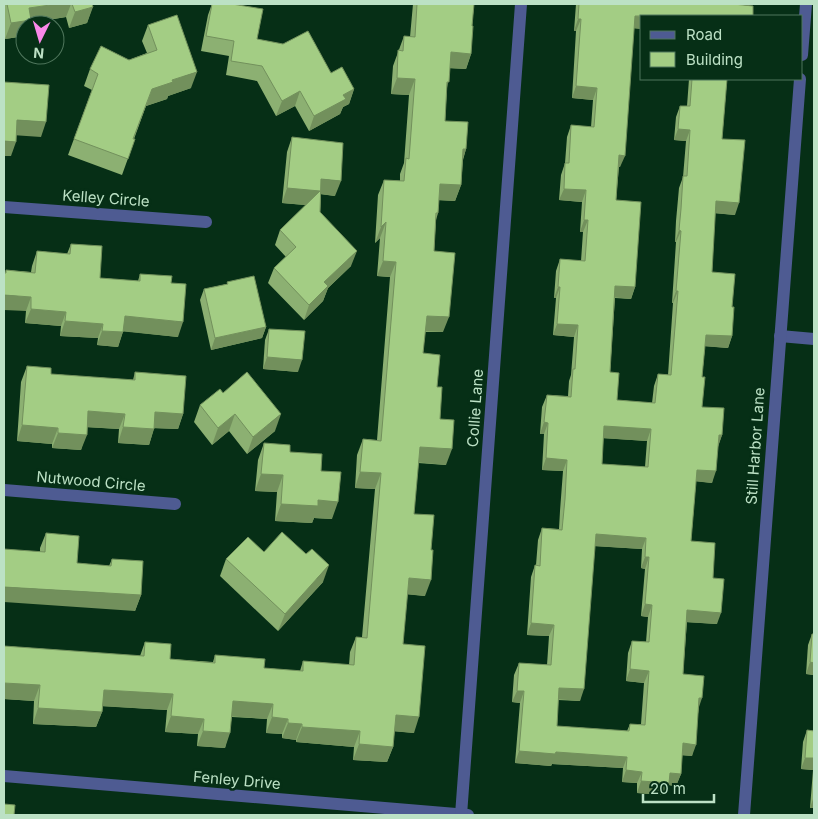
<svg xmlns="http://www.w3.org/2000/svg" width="818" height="819" viewBox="0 0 818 819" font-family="Inter,sans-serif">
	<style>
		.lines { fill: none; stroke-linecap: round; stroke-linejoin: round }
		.minor { stroke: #4e5b92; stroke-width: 12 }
		.wall { fill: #8cb072; fill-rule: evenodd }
		.shaded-wall { fill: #72905c }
		.building { fill: #a3cd84; stroke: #72905c; fill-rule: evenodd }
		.labels { text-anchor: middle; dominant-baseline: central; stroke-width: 5; stroke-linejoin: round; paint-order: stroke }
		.street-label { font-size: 15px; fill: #bce1c5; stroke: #062f16 }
	</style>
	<rect width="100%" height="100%" fill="#062f16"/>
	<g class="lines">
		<g class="minor">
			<path d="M802,55L806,4"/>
			<path d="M4,207L206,222"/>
			<path d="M780,336L814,339"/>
			<path d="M4,490L175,504"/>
			<path d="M4,776L468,815"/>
			<path d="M461,815L521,4"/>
			<path d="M744,815L800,79"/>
		</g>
	</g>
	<g class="wall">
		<path d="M4,4H99L93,5L87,23L69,28L66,17L29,23L25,36L5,39L4,32Z"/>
		<path d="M212,4H232L257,39L331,73L354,89L349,104L343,107L340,114L309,131L295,106L276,116L257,81L226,75L229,56L201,51L208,15Z"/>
		<path d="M413,4H474L472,26L471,54L466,69L450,68L447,88L445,121L466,149L463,160L461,185L455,201L439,200L438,213L436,220L434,251L443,332H425L423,353L437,387L440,419L446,465L418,463L414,514L425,596L407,594L403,644L414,733L394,731L393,747L387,762L353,760L354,747L296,742V740L282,738V734L266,733L267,719L232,717L225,748L197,746L198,734L165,732L167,710L103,706L102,712L96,727L33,724L34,701L4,699V646L140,656L145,642L170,659L213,662L215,655L264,668L300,671L303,661L349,665L350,652L356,637H362L375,489L355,488L357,455L363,439L377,440L390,277L377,276L380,238L375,243L378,195L384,180L400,181V174L404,163L409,95L391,94L393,66L404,36L410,37Z"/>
		<path d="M576,4H733L642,16V29L634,28L620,167H619L616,200L635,287L631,299L615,298L610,372L617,400L652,403L654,386L658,374L668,375L673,303H672L676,242H675L676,221L679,188L683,177L686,141L674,140L676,117L680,106H687L689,79H727L722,139L735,215L715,213L712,272L732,307V336L728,348L705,346L702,377V407L722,435L718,446L712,483L696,481L691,541L713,578L717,624L687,622L683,674L699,707L692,756L682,755L681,774L676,786L668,785L665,795L637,793V783L622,782L623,768L552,764L551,766L515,763L520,703L512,702L514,675L519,663L547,665L549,636L527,635L531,577L535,565H536L538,540L542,528L559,529L560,511L563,471L542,470L544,434H540L542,407L547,395L568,396L569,381L571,375L574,337L553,335L556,298H554L556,271L560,259L581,261L583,232H580L582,202L559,200L561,175L565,163L567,137L571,125L591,127L593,100L572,98L576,31H574ZM603,438L647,441L645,467L602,464ZM595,546L642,549L641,568L645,569L641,616L648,617L646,642L632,641L628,653L626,681L644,683L641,724H630L627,731L557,726L558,700L580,701Z"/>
		<path d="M148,25L191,88L168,96L167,99L146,106L134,139H135L122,175L68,155L92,90L84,86L90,69L129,60L147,53L142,41Z"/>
		<path d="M292,137L335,196L321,194L320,212L351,266L328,288L323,301L304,320L268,283L274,268L286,257L275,245L280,230L306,205L282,203L287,152Z"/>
		<path d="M71,244L100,278L138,281L140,274L171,283L178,337L123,331L118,347L97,345L98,338L60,336L61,326L25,323L26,311L5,273L6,270L31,272L32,266L37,251L67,254Z"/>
		<path d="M227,282L266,327L262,338L211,350L200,300L204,289L227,284Z"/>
		<path d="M269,329L298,372L263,369L265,340Z"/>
		<path d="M27,366L51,374L133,380L135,372L183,414L178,429L154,428L149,445L118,443L119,429L87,427L81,450L52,448V444L17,441L21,382Z"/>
		<path d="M223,393L275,431L247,454L229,431L212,445L194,422L200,405Z"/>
		<path d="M264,443L321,471L332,519L314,518L312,523L275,521L277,492L255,491L258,460Z"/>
		<path d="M46,533L77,563L109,566L112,559L141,595L135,611L40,552V548Z"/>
		<path d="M264,552L323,582L278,631L220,576L226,559Z"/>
		<path d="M812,634H814V675L806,674L808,645Z"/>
		<path d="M807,730L814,731V808H810L813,770L801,769L803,742Z"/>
	</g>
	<g class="shaded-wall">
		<path d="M57,4H71L66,17L29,23V25H25V36L5,39L11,23L29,8Z"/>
		<path d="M93,7L87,23L69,28L75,12Z"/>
		<path d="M635,16L642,17V29L630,28Z"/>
		<path d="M578,19H581L576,31H574Z"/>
		<path d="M451,52L471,54L466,69L445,68Z"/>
		<path d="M197,72L191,88L168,96L167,99L146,106L152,89L172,80Z"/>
		<path d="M397,78L415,79L409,95L391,94Z"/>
		<path d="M576,86L597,88L593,100L572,98Z"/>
		<path d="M354,89L349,104L343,107L340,114L309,131L314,116L343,95Z"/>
		<path d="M300,91L295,106L276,116L282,101Z"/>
		<path d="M17,120L46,122L41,137L12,135Z"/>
		<path d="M678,129L690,130L686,141L674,140Z"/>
		<path d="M4,141L16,142L11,156H4Z"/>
		<path d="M463,149H466L461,165Z"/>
		<path d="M619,155L625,156L620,167H615Z"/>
		<path d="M321,179L341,181L335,196L319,194L315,206L282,203L287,188Z"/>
		<path d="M440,184L461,185L455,201L434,200Z"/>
		<path d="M564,189L586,190L582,202L559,200Z"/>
		<path d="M716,201L739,203L735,215L712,213Z"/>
		<path d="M584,220H588L583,232H580Z"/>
		<path d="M386,222L380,238L375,243L381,227Z"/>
		<path d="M679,230L681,231L676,242H675Z"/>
		<path d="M357,251L351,266L328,288L323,301L304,320L309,305L324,282Z"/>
		<path d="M383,261L396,262L390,277L377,276Z"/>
		<path d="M615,286L635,287L631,299L611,297Z"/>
		<path d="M558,287H560L556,298H554Z"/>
		<path d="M676,291H678L673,303H672Z"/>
		<path d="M4,295L31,297L26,311L4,310Z"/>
		<path d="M31,309L66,312L61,326L25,323Z"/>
		<path d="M125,316L183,322L178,337L119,331Z"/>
		<path d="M427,316L449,317L443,332L421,331Z"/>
		<path d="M65,321L103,324L98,338L60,336Z"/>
		<path d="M557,324L578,325L574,337L553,335Z"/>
		<path d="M266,327L262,338L211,350L215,338Z"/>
		<path d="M102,331L123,332L118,347L97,345Z"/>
		<path d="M706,335L732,336L728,348L701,346Z"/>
		<path d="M267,357L302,360L298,372L263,369Z"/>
		<path d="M88,411L125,414L119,429L83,427Z"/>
		<path d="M155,412L183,414L178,429L150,428Z"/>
		<path d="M235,414L229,431L212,445L218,428Z"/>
		<path d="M281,414L275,431L247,454L253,437Z"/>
		<path d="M544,422L548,423L544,434H540Z"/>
		<path d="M22,425L58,428L52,444L17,441Z"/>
		<path d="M604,426L651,429L647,441L600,438Z"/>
		<path d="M123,427L154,429L149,445L118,443Z"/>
		<path d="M58,433L87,435L81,450L52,448Z"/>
		<path d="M719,435H722L718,447Z"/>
		<path d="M420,447L452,449L446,465L414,462Z"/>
		<path d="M546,458L567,460L563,471L542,470Z"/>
		<path d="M697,470L716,471L712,483L692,481Z"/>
		<path d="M360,472L381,473L375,489L355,488Z"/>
		<path d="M261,474L283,475L277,492L255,491Z"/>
		<path d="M318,500L338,502L332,519L314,518L312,523L275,521L281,504Z"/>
		<path d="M596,534L646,538L642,549L592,546Z"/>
		<path d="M645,557H649L645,569L641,568Z"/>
		<path d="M329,565L323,582L278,631L285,614Z"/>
		<path d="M409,578L431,580L425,596L403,594Z"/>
		<path d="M4,587L141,595L135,611L4,602Z"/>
		<path d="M645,604L652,605L648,617L641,616Z"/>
		<path d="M687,610L721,613L717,624L683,622Z"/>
		<path d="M531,623L554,625L549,636L527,635Z"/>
		<path d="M810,662L814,663V675L806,674Z"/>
		<path d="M630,669L649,671L644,683L626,681Z"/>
		<path d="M4,683L40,685L34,701L4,699Z"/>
		<path d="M559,688L584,689L580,701L555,699Z"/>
		<path d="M104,690L173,694L167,710L98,706Z"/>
		<path d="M517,691H524L520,703L512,702Z"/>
		<path d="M699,698H702L698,710Z"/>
		<path d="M233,701L273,704L267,719L227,716Z"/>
		<path d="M38,708L102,712L96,727L33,724Z"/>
		<path d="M396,715L419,717L414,733L390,731Z"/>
		<path d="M171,716L204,719L198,734L165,732Z"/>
		<path d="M272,717L288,719L282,734L266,733Z"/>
		<path d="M288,723L302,724L296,740L282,738Z"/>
		<path d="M302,727L360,731L354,747L296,742Z"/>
		<path d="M203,731L230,733L225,748L197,746Z"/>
		<path d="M683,743L696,745L692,756L678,755Z"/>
		<path d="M359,744L393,747L387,762L353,760Z"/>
		<path d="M519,751L556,752L627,757L623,768L552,764L551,766L515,763Z"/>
		<path d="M805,758H814V766L813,770L801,769Z"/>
		<path d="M626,770L642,772L637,783L622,782Z"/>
		<path d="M670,773L681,774L676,786L668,785L665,795L637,793L641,781Z"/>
		<path d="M814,796V808H810Z"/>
	</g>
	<g class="building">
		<path d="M7,4H57L29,8L31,20L11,23Z"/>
		<path d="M72,4H92L93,7L75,12Z"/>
		<path d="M212,4H232L263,9L257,39L283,44L308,31L331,73L342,67L354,89L343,95L346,99L314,116L300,91L282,101L262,66L231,61L234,41L206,36Z"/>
		<path d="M417,4H474L472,26H473L471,54L451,52L449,82H447L445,121L468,122L466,149H463L461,185L440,184L438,213H436L434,251L455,253L449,317L427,316L423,353L440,355L437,387H442L440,419L454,420L452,449L420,447L414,514L434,515L431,550H433L431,580L409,578L403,644L425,646L419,717L396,715L393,747L359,744L360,731L302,727V724L288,723V719L272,717L273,704L233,701L230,733L203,731L204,719L171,716L173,694L104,690L102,712L38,708L40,685L4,683V646L144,656L145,642L171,644L170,659L215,663V655L265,659L264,668L303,671V661L354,665L356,637L367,638L381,473L360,472L363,439L381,441L396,262L383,261L386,222L381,227L384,180L404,181L406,158L409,159L415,79L397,78L398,50L403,51L404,36L415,37Z"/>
		<path d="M579,4H733L753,6V16H635L625,156L619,155L616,200L641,202L635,287L615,286L610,372L619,373L617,400L655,403L658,374L671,375L678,291H676L681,231L679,230L681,209L683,176H687L690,130L678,129L680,106H690L692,79H727L722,139L745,140L739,203L716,201L712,272L735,274L732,307H734L732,336L706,335L702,377H705L702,407L724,408L722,435H719L716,471L697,470L691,541L715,543L713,578L724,579L721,613L687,610L683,674L704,676L702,698H699L696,745L683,743L681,774L670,773L669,783L641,781L642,772L626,770L627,757L556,752L555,754L519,751L524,691H517L519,663L551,665L554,625L531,623L535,565L540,566L542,528L562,530L565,499L567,460L546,458L548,423L544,422L547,395L571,397L573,369H575L578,325L557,324L560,287H558L560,259L585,261L588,220H584L586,190L564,189L565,163H569L571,125L594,127L597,88L576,86L581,19H578ZM604,426L651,429L648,467L602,464ZM596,534L646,538L645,557H649L645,604L652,605L649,642L632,641L630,669L649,671L645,725L630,724L629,731L557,726L559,688L584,689Z"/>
		<path d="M177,15L197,72L172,80L173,82L152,89L133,139H135L128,159L74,139L98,74L90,69L101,46L129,60L157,50L148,25Z"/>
		<path d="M4,82L49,85L46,122L17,120L16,142L4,141Z"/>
		<path d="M292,137L343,143L341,181L321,179L320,212L357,251L324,282L328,286L309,305L274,268L296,247L280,230L320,191L287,188Z"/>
		<path d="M71,244L102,246L100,278L140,281V274L172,276L171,283L186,284L183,322L125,316L123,332L102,331L103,324L65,321L66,312L31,309V297L4,295V273H6V270L35,273L37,251L70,254Z"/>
		<path d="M254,276L266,327L215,338L204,289L228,284L227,282Z"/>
		<path d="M269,329L305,331L302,360L267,357Z"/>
		<path d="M27,366L51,368V374L135,380V372L186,376L183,414L155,412L154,429L123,427L125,414L88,411L87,435L58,433V428L22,425Z"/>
		<path d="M247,372L281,414L253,437L235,414L218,428L200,405L220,389L223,393Z"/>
		<path d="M264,443L290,445V452L322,454L321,471L341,472L338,502L318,500V506L281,504L283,475L261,474Z"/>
		<path d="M282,532L306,554L312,549L329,565L285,614L226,559L248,537L264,552Z"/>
		<path d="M46,533L79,536L77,563L111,566L112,559L143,561L141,595L4,587V549L45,552Z"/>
		<path d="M812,634H814V663L810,662Z"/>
		<path d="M807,730L814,731V758H805Z"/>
		<path d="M4,804L15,805L14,815H4Z"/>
	</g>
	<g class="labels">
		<g class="street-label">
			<text transform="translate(106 198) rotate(4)">Kelley Circle</text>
			<text transform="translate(475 408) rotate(-86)">Collie Lane</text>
			<text transform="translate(755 446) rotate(-86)">Still Harbor Lane</text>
			<text transform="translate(91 481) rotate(5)">Nutwood Circle</text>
			<text transform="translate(237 780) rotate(5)">Fenley Drive</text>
		</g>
	</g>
	<rect width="818" height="819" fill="none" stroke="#bce1c5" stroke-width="10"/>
	<rect x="640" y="15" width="162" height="65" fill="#062f16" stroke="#4f765c"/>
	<rect x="650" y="31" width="25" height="8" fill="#4e5b92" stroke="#4f765c"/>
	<text x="686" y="40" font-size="15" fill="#bce1c5">Road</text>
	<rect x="650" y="52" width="25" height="15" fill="#a3cd84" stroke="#4f765c"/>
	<text x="686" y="65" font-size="15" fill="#bce1c5">Building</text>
	<g transform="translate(40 40) rotate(185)"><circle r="24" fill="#062f16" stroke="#4f765c"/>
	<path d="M0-4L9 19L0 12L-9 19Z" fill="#f988e9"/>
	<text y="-8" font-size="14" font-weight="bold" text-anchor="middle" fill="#bce1c5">N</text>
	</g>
	<path d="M643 794v8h71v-8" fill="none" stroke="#bce1c5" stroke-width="2.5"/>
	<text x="650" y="794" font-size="15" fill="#bce1c5" stroke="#062f16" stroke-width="4" paint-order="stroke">20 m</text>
</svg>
